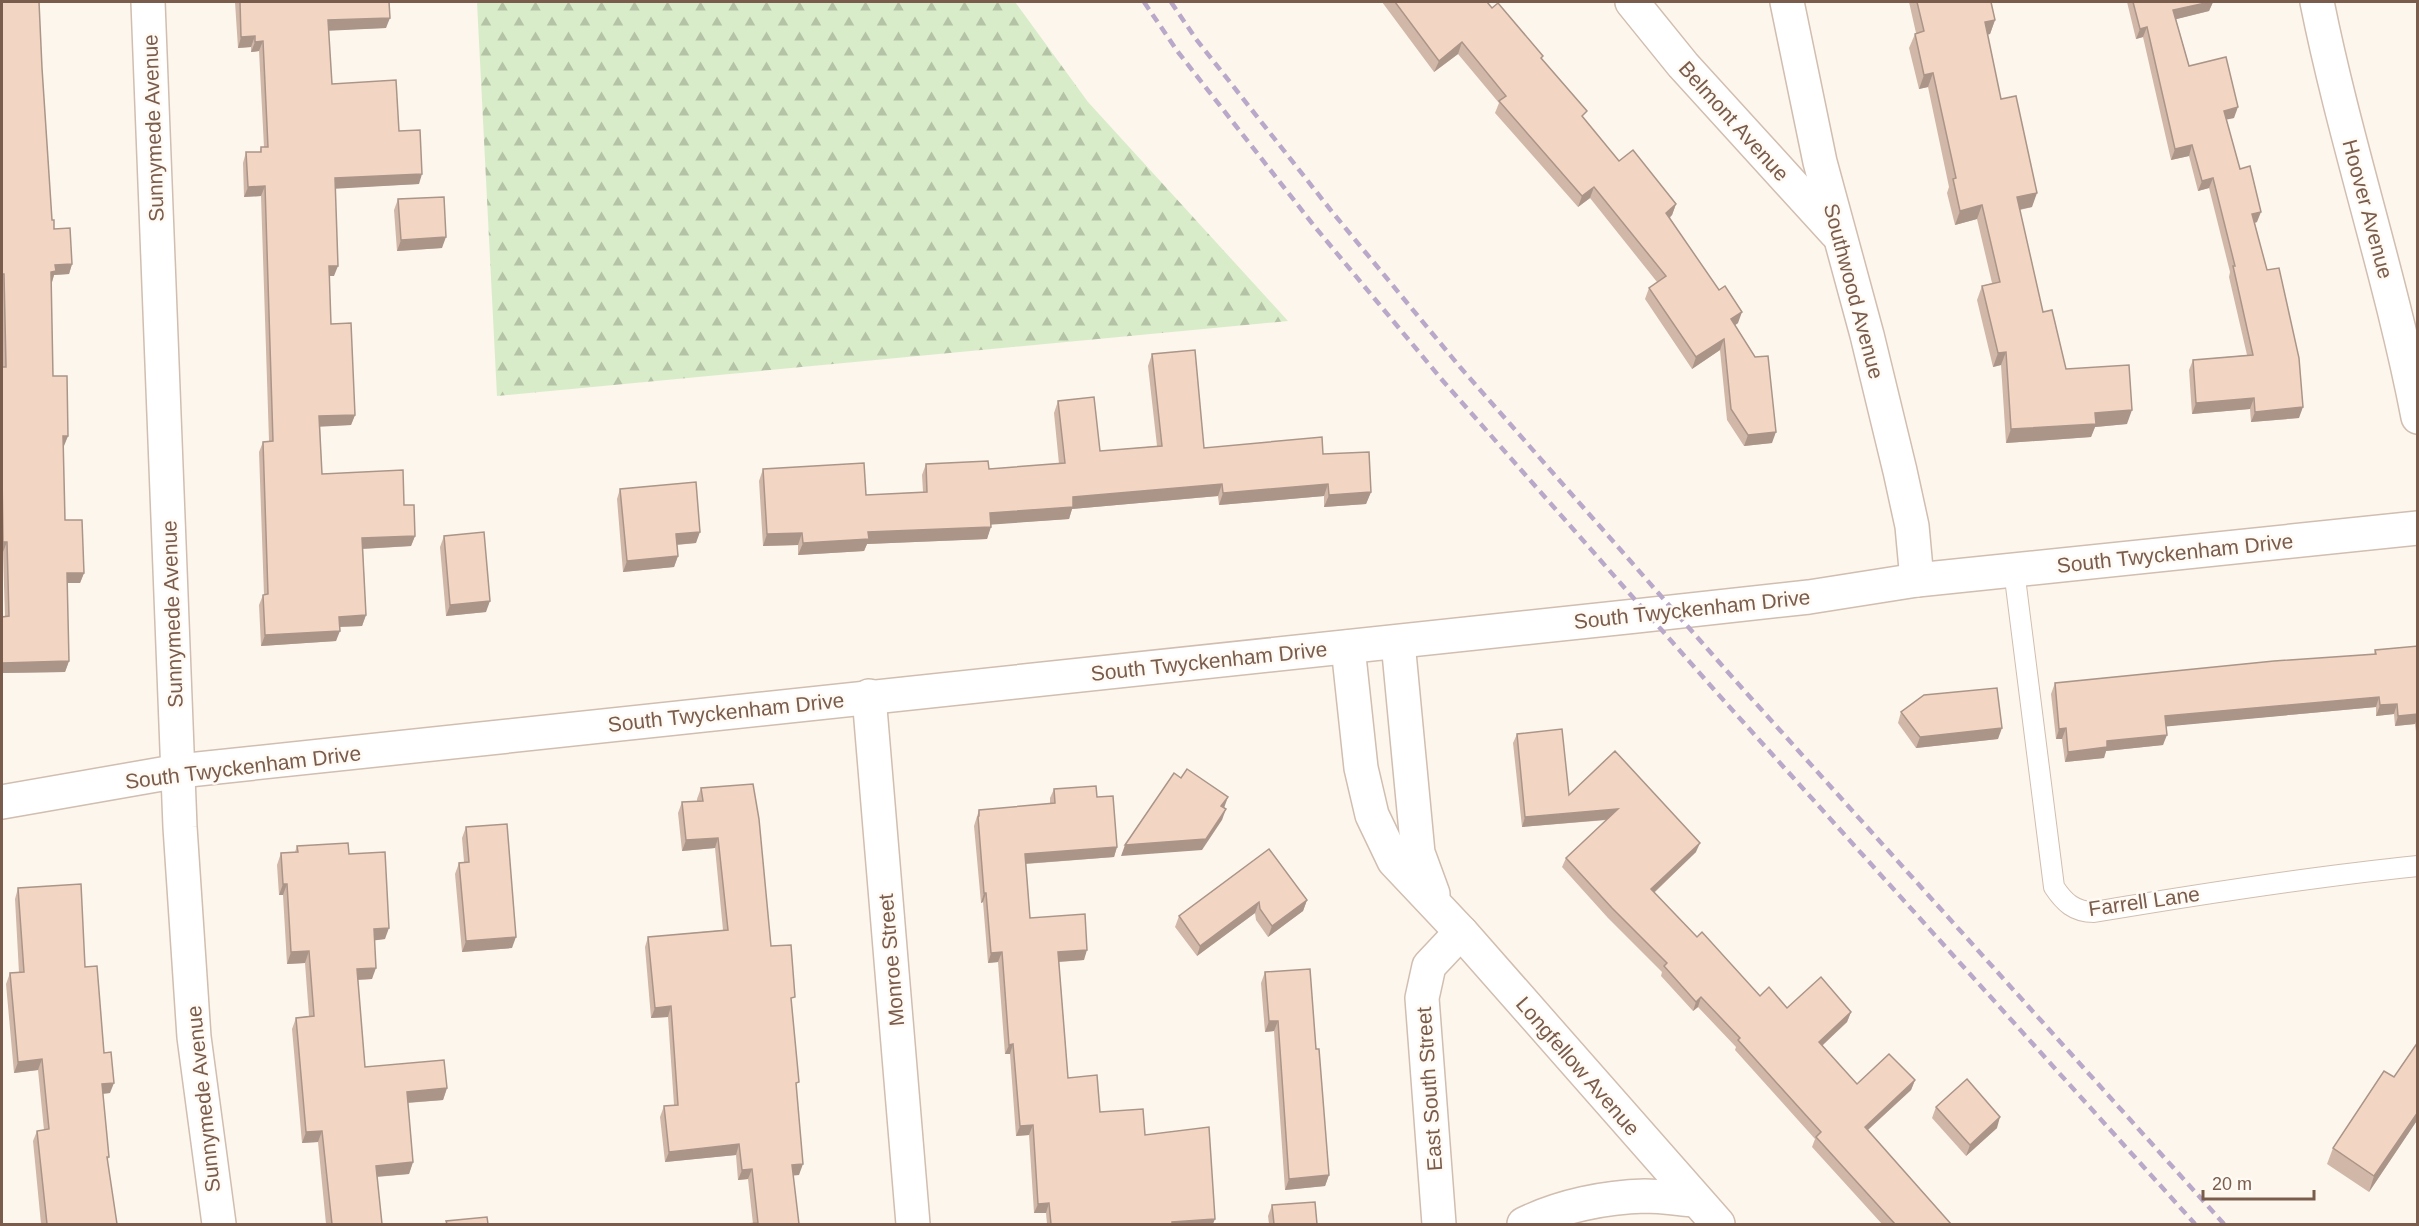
<svg xmlns="http://www.w3.org/2000/svg" width="2419" height="1226" viewBox="0 0 2419 1226" font-family="Helvetica,sans-serif">
	<style>
		.forest { fill: url(#forest-firs) }
		.lines { fill: none; stroke-linecap: round; stroke-linejoin: round }
		.service-casing { stroke: #d1beb0; stroke-width: 22 }
		.minor-casing { stroke: #d1beb0; stroke-width: 36 }
		.tertiary-casing { stroke: #d1beb0; stroke-width: 36 }
		.service { stroke: #fff; stroke-width: 20 }
		.minor { stroke: #fff; stroke-width: 33 }
		.tertiary { stroke: #fff; stroke-width: 33 }
		.rail { stroke: #b9a8c9; stroke-width: 4.5; stroke-dasharray: 9 6; stroke-linecap: butt }
		.wall { fill: #d1b7a8 }
		.shaded-wall { fill: #aa9588 }
		.building { fill: #f3d5c3; stroke: #aa9588; stroke-width: 1.5 }
		.labels { text-anchor: middle; dominant-baseline: central; stroke-width: 5; stroke-linejoin: round; paint-order: stroke }
		.street-label { font-size: 21px; fill: #7a5c4d; stroke: #fffaf3 }
	</style>
	<defs>
		<pattern id="forest-firs" width="22" height="20" patternUnits="userSpaceOnUse" patternTransform="scale(1.5)"><rect width="22" height="20" fill="#d8ecc9"/><path d="M5 1l3.5 6h-7zM16 11l3.5 6h-7z" fill="#b4c2a5"/></pattern>
	</defs>
	<rect width="100%" height="100%" fill="#fdf6ec"/>
	<path class="forest" d="M477,2H1015L1088,102L1288,321L497,396Z"/>
	<g class="lines">
		<g class="service-casing">
			<path id="service" d="M2014,570L2054,887C2064,902 2074,912 2094,912C2201,894 2309,877 2418,866"/>
		</g>
		<g class="minor-casing">
			<g id="minor">
				<path d="M148,2L180,827L194,1037L219,1224"/>
				<path d="M1632,2L1683,65L1836,233"/>
				<path d="M1787,2L1820,162L1867,335L1900,471L1912,526L1917,580"/>
				<path d="M2317,2C2345,141 2391,277 2418,417"/>
				<path d="M869,696L913,1224"/>
				<path d="M1439,1224L1422,998L1429,966L1461,932"/>
			</g>
		</g>
		<g class="tertiary-casing">
			<g id="tertiary">
				<path d="M1398,642L1418,853L1433,894"/>
				<path d="M1348,647L1361,768L1372,815L1394,861L1461,932L1718,1224"/>
				<path d="M2,802L179,771L1636,616L1809,597L1917,580L2418,528"/>
				<path d="M1524,1224C1561,1206 1605,1197 1645,1196C1662,1196 1680,1199 1696,1200"/>
			</g>
		</g>
		<use href="#service" class="service"/>
		<use href="#minor" class="minor"/>
		<use href="#tertiary" class="tertiary"/>
		<g class="rail">
			<path d="M1144,2L1178,52L1315,227L1443,381L1717,693L2195,1224"/>
			<path d="M1171,2L1196,39L1333,213L1460,367L1733,678L2224,1224"/>
		</g>
	</g>
	<g class="wall">
		<path d="M2,2L42,68L52,220L54,229L72,264L69,274L54,275L52,282H51L53,376L68,436L63,446L65,520L84,573L80,583H67L69,661L65,672L2,673V617H5L3,552H2Z"/>
		<path d="M235,2H389L386,28L328,30L332,84L399,131L419,184L335,188L334,276H329L331,324L355,415L351,425L320,426L322,474L404,505L415,536L411,546L363,549L366,615L362,626L339,627L336,641L261,646L259,605L263,595H264L259,452L263,442L269,441L261,196L244,197L243,163L246,152H260L261,147H264L259,51L251,52V47L238,48Z"/>
		<path d="M1382,2H1487L1492,8L1542,59L1584,119L1619,161L1676,204L1672,215L1670,218L1738,323L1735,325L1772,443L1744,446L1727,420L1720,350L1692,369L1645,299L1649,288L1657,282L1590,198L1578,207L1495,113L1499,103L1458,54L1434,72Z"/>
		<path d="M1909,2H1991L1995,20L1990,34L1987,35L2001,99L2032,207L2020,210L2043,312L2066,369L2127,424L2095,427L2091,437L2006,443L2001,365L1993,367L1977,300L1982,286L1992,283L1977,219L1955,225L1947,193L1949,187L1928,87L1919,89L1909,48L1915,34L1916,33Z"/>
		<path d="M2127,2H2213L2209,11L2176,19L2189,66L2234,118L2226,119L2240,169L2257,222L2255,223L2299,418L2251,422L2250,409L2192,414L2189,370L2193,360L2247,355L2229,277L2230,272L2209,188L2198,191L2189,156L2171,160L2143,37L2136,39Z"/>
		<path d="M398,199L442,248L397,251L394,210Z"/>
		<path d="M1152,354L1204,448L1323,454L1371,492L1366,504L1324,507V496L1219,505L1218,496L1072,509L1069,519L991,524L987,539L867,544L864,551L798,555V545L763,546L759,481L763,469L866,495L923,492L922,475L926,464L989,469L1059,464L1054,413L1058,401L1100,451L1157,446L1148,366Z"/>
		<path d="M620,489L696,543L677,545L678,556L674,567L623,572L617,499Z"/>
		<path d="M444,536L486,612L446,616L440,547Z"/>
		<path d="M2418,646V746L2415,724L2395,726L2394,714L2376,716V707L2166,726L2163,745L2106,751L2104,758L2065,762L2062,739H2056L2051,694L2055,683L2374,654L2375,650Z"/>
		<path d="M1901,712L1998,739L1916,748L1898,723Z"/>
		<path d="M1517,734L1569,795L1696,852L1654,893L1697,937L1760,996L1787,1008L1851,1012L1847,1022L1822,1046L1857,1084L1915,1080L1911,1090L1868,1130L1951,1224H1882L1812,1147L1815,1139L1735,1050L1736,1047L1698,1007L1693,1011L1661,976L1662,972L1608,918L1562,867L1566,858L1607,820L1522,827L1513,743Z"/>
		<path d="M701,788L771,946L792,1006L796,1089L799,1175H793L799,1224H753L748,1179L738,1180L736,1155L665,1162L660,1117L664,1106L674,1105L668,1017L651,1018L645,947L648,937L723,930L715,848L682,851L678,813L682,802L697,801V799Z"/>
		<path d="M1054,789L1097,797L1117,847L1114,857L1026,864L1030,918L1084,960L1059,962L1068,1078L1100,1112L1145,1135L1213,1224H1047L1046,1213H1034L1029,1135L1016,1136L1010,1054H1005L998,962L988,963L983,902L981,903L974,826L979,810L1050,804V798Z"/>
		<path d="M466,827L512,948L462,952L455,874L459,863L464,862L462,838Z"/>
		<path d="M297,846L349,854L385,939L375,940L372,979L358,980L365,1067L447,1088L443,1100L408,1103L413,1162L409,1174L377,1177L382,1224H326L318,1142L302,1143L292,1029L296,1018L309,1016L305,963L287,964L283,895H279L277,865L281,853L295,852Z"/>
		<path d="M1269,849L1307,900L1303,911L1268,937L1256,920L1255,913L1197,956L1175,927L1179,916Z"/>
		<path d="M18,888L85,967L104,1053L110,1093L103,1094L109,1157L107,1161L117,1224H41L33,1141L37,1131L44,1130L38,1070L14,1073L6,984L10,973H19L15,899Z"/>
		<path d="M1265,972L1316,1049L1329,1175L1325,1186L1285,1190L1274,1031L1265,1032L1261,983Z"/>
		<path d="M2418,1042V1119L2369,1192L2327,1164L2333,1148L2394,1077Z"/>
		<path d="M1936,1107L1997,1128L1966,1156L1932,1118Z"/>
		<path d="M1272,1205L1317,1224H1269L1268,1216Z"/>
	</g>
	<g class="shaded-wall">
		<path d="M2210,2H2213L2209,11L2169,21L2173,10Z"/>
		<path d="M390,18L386,28L324,31L328,20Z"/>
		<path d="M1995,20L1990,34L1979,36L1985,22Z"/>
		<path d="M2147,27L2143,37L2136,39L2140,29Z"/>
		<path d="M255,36L251,47L238,48L241,37Z"/>
		<path d="M263,41L259,51L251,52L255,42Z"/>
		<path d="M1462,42L1458,54L1434,72L1439,61Z"/>
		<path d="M1933,73L1928,87L1919,89L1924,75Z"/>
		<path d="M2238,107L2234,118L2220,121L2224,111Z"/>
		<path d="M2192,145L2189,156L2171,160L2175,149Z"/>
		<path d="M422,174L419,184L331,189L335,178Z"/>
		<path d="M2213,178L2209,188L2198,191L2202,181Z"/>
		<path d="M265,186L261,196L244,197L248,187Z"/>
		<path d="M1594,187L1590,198L1578,207L1582,196Z"/>
		<path d="M2037,193L2032,207L2012,211L2017,197Z"/>
		<path d="M1676,204L1672,215L1662,224L1666,213Z"/>
		<path d="M1982,205L1977,219L1955,225L1960,211Z"/>
		<path d="M2261,212L2257,222L2249,224L2252,214Z"/>
		<path d="M446,237L442,248L397,251L401,240Z"/>
		<path d="M72,264L69,274L54,275L52,282H47L51,272L55,265Z"/>
		<path d="M329,266H338L334,276H325Z"/>
		<path d="M1742,312L1738,323L1727,331L1731,319Z"/>
		<path d="M1724,339L1720,350L1692,369L1696,357Z"/>
		<path d="M2006,352L2001,365L1993,367L1998,353Z"/>
		<path d="M2254,398L2250,409L2192,414L2196,403Z"/>
		<path d="M2303,407L2299,418L2251,422L2255,412Z"/>
		<path d="M2132,410L2127,424L2095,427L2091,437L2006,443L2011,429L2095,413Z"/>
		<path d="M355,415L351,425L315,427L319,416Z"/>
		<path d="M1776,432L1772,443L1744,446L1748,435Z"/>
		<path d="M63,436H68L64,446H59Z"/>
		<path d="M1222,484L1218,496L1072,509L1069,519L986,525L990,513L1073,497Z"/>
		<path d="M1328,484L1324,496L1219,505L1223,493Z"/>
		<path d="M1371,492L1366,504L1324,507L1329,495Z"/>
		<path d="M991,527L987,539L867,544L864,551L798,555L803,543L868,532Z"/>
		<path d="M700,532L696,543L672,545L676,534Z"/>
		<path d="M802,533L798,545L763,546L767,534Z"/>
		<path d="M415,536L411,546L358,549L362,538Z"/>
		<path d="M3,542H7L3,552H2V545Z"/>
		<path d="M678,556L674,567L623,572L627,561Z"/>
		<path d="M67,573H84L80,583H63Z"/>
		<path d="M490,601L486,612L446,616L450,605Z"/>
		<path d="M366,615L362,626L335,627L339,617Z"/>
		<path d="M340,631L336,641L261,646L265,635Z"/>
		<path d="M69,661L65,672L2,673V663Z"/>
		<path d="M2379,697L2376,707L2161,727L2165,716Z"/>
		<path d="M2397,704L2394,714L2376,716L2380,705Z"/>
		<path d="M2418,714V717L2415,724L2395,726L2398,716Z"/>
		<path d="M2002,728L1998,739L1916,748L1920,737Z"/>
		<path d="M2066,728L2062,739H2056L2059,729Z"/>
		<path d="M2167,735L2163,745L2106,751L2104,758L2065,762L2068,752L2107,741Z"/>
		<path d="M1228,797L1224,808L1221,806Z"/>
		<path d="M1226,809L1222,820L1202,850L1121,856L1125,845Z"/>
		<path d="M1618,809L1614,819L1522,827L1525,817Z"/>
		<path d="M718,838L715,848L682,851L686,840Z"/>
		<path d="M1700,843L1696,852L1647,899L1651,889Z"/>
		<path d="M1117,847L1114,857L1021,864L1025,854Z"/>
		<path d="M283,884H287L283,895H279Z"/>
		<path d="M984,893H986L983,902L981,903Z"/>
		<path d="M1307,900L1303,911L1268,937L1272,926Z"/>
		<path d="M1259,902L1255,913L1197,956L1200,946Z"/>
		<path d="M389,928L385,939L370,941L374,929Z"/>
		<path d="M516,937L512,948L462,952L466,941Z"/>
		<path d="M1087,950L1084,960L1055,962L1058,952Z"/>
		<path d="M309,951L305,963L287,964L291,952Z"/>
		<path d="M1002,952L998,962L988,963L991,953Z"/>
		<path d="M376,968L372,979L352,980L357,969Z"/>
		<path d="M1701,997L1698,1007L1693,1011L1696,1002Z"/>
		<path d="M671,1006L668,1017L651,1018L655,1008Z"/>
		<path d="M1851,1012L1847,1022L1815,1052L1819,1042Z"/>
		<path d="M1269,1021H1278L1274,1031L1265,1032Z"/>
		<path d="M1013,1044L1010,1054H1005L1009,1045Z"/>
		<path d="M42,1059L38,1070L14,1073L18,1062Z"/>
		<path d="M1915,1080L1911,1090L1861,1136L1865,1127Z"/>
		<path d="M114,1083L110,1093L98,1094L102,1084Z"/>
		<path d="M447,1088L443,1100L403,1103L407,1092Z"/>
		<path d="M2418,1112V1119L2369,1192L2374,1176Z"/>
		<path d="M2000,1117L1997,1128L1966,1156L1970,1145Z"/>
		<path d="M1033,1125L1029,1135L1016,1136L1020,1126Z"/>
		<path d="M322,1131L318,1142L302,1143L306,1132Z"/>
		<path d="M739,1144L736,1155L665,1162L669,1152Z"/>
		<path d="M413,1162L409,1174L372,1177L376,1166Z"/>
		<path d="M803,1164L799,1175L789,1176L792,1165Z"/>
		<path d="M752,1169L748,1179L738,1180L742,1170Z"/>
		<path d="M1329,1175L1325,1186L1285,1190L1289,1179Z"/>
		<path d="M1049,1203L1046,1213H1034L1038,1204Z"/>
		<path d="M1215,1219L1213,1224H1171L1172,1222Z"/>
	</g>
	<g class="building">
		<path d="M2,2H39L42,68L52,220H54V229L70,228L72,264L55,265L56,271L51,272L53,376H67L68,436H63L65,520H82L84,573H67L69,661L2,663V617L9,616L7,542H3L2,474V367H6L4,274H2Z"/>
		<path d="M240,2H389L390,18L328,20L332,84L396,80L399,131L420,130L422,174L335,178L338,266H329L331,324L351,323L355,415L319,416L322,474L403,470L404,505H414L415,536L362,538L366,615L339,617L340,631L265,635L263,595L268,594L263,442L273,441L265,186L248,187L246,152H261V147H268L263,41L255,42V36L241,37Z"/>
		<path d="M1395,2H1487L1492,8L1498,3L1543,56L1541,58L1587,111L1582,116L1619,161L1633,150L1676,204L1666,213L1719,290L1725,286L1742,312L1731,319L1755,357L1768,356L1776,432L1748,435L1731,409L1724,339L1696,357L1649,288L1666,276L1594,187L1582,196L1499,101L1506,96L1462,42L1439,61Z"/>
		<path d="M1917,2H1991L1995,20L1985,22L2001,99L2016,96L2037,193L2017,197L2043,312L2052,310L2066,369L2129,365L2132,410L2095,413L2096,424L2011,429L2006,352L1998,353L1982,286L2000,282L1982,205L1960,211L1953,179L1956,178L1933,73L1924,75L1915,34L1924,31Z"/>
		<path d="M2133,2H2210L2173,10L2189,66L2226,57L2238,107L2224,111L2240,169L2250,166L2261,212L2252,214L2267,270L2279,268L2299,358L2303,407L2255,412L2254,398L2196,403L2193,360L2253,355L2233,266H2235L2213,178L2202,181L2192,145L2175,149L2147,27L2140,29Z"/>
		<path d="M444,197L446,237L401,240L398,199Z"/>
		<path d="M1195,350L1204,448L1322,437L1323,454L1369,452L1371,492L1329,495L1328,484L1223,493L1222,484L1073,497V507L990,513L991,527L868,532L869,539L803,543L802,533L767,534L763,469L864,463L866,495L927,492L926,464L988,461L989,469L1065,463L1058,401L1094,397L1100,451L1162,446L1152,354Z"/>
		<path d="M696,482L700,532L676,534L678,556L627,561L620,489Z"/>
		<path d="M484,532L490,601L450,605L444,536Z"/>
		<path d="M2418,646V714L2398,716L2397,704L2380,705L2379,697L2165,716L2167,735L2107,741V747L2068,752L2066,728L2059,729L2055,683L2274,661L2376,654L2375,650Z"/>
		<path d="M1997,688L2002,728L1920,737L1901,712L1924,695Z"/>
		<path d="M1562,729L1569,795L1615,751L1700,843L1651,889L1697,937L1702,932L1760,996L1769,987L1787,1008L1821,977L1851,1012L1819,1042L1857,1084L1889,1054L1915,1080L1865,1127L1951,1224H1895L1816,1137L1821,1132L1738,1040L1740,1038L1701,997L1696,1002L1664,966L1667,963L1612,908L1566,858L1618,809L1525,817L1517,734Z"/>
		<path d="M1187,769L1228,797L1221,806L1226,809L1206,839L1125,845L1174,773L1181,778Z"/>
		<path d="M753,784L759,819L771,946L791,945L795,997L791,998L799,1082L796,1083L803,1164L792,1165L799,1224H747L758,1223L752,1169L742,1170L739,1144L669,1152L664,1106L678,1105L671,1006L655,1008L648,937L728,930L718,838L686,840L682,802L703,801L701,788Z"/>
		<path d="M1096,786L1097,797L1113,796L1117,847L1025,854L1030,918L1085,914L1087,950L1058,952L1068,1078L1097,1075L1100,1112L1143,1109L1145,1135L1209,1127L1215,1219L1172,1222V1224H1051L1049,1203L1038,1204L1033,1125L1020,1126L1013,1044L1009,1045L1002,952L991,953L986,893H984L978,817L979,816V810L1055,803L1054,789Z"/>
		<path d="M507,824L516,937L466,941L459,863L469,862L466,827Z"/>
		<path d="M348,843L349,854L385,852L389,928L374,929L376,968L357,969L365,1067L444,1060L447,1088L407,1092L413,1162L376,1166L382,1224H332L322,1131L306,1132L296,1018L314,1016L309,951L291,952L287,884H283L281,853L298,852L297,846Z"/>
		<path d="M1269,849L1307,900L1272,926L1260,909L1259,902L1200,946L1179,916Z"/>
		<path d="M81,884L85,967L97,966L104,1053L111,1052L114,1083L102,1084L109,1157H107L117,1224H47L37,1131L49,1129L42,1059L18,1062L10,973L24,972L18,888Z"/>
		<path d="M1310,969L1316,1049H1319L1329,1175L1289,1179L1278,1021H1269L1265,972Z"/>
		<path d="M2418,1042V1112L2374,1176L2333,1148L2384,1071L2394,1077Z"/>
		<path d="M1967,1079L2000,1117L1970,1145L1936,1107Z"/>
		<path d="M1315,1202L1317,1224H1274L1272,1205Z"/>
		<path d="M487,1217L488,1224H447L446,1221Z"/>
	</g>
	<g class="labels">
		<g class="street-label">
			<text transform="translate(1734 121) rotate(48)">Belmont Avenue</text>
			<text transform="translate(153 128) rotate(-92)">Sunnymede Avenue</text>
			<text transform="translate(2368 209) rotate(75)">Hoover Avenue</text>
			<text transform="translate(1854 291) rotate(75)">Southwood Avenue</text>
			<text transform="translate(2175 553) rotate(-6)">South Twyckenham Drive</text>
			<text transform="translate(1692 609) rotate(-6)">South Twyckenham Drive</text>
			<text transform="translate(172 614) rotate(-92)">Sunnymede Avenue</text>
			<text transform="translate(1209 661) rotate(-6)">South Twyckenham Drive</text>
			<text transform="translate(726 712) rotate(-6)">South Twyckenham Drive</text>
			<text transform="translate(243 767) rotate(-7)">South Twyckenham Drive</text>
			<text transform="translate(2144 901) rotate(-8)">Farrell Lane</text>
			<text transform="translate(891 960) rotate(-95)">Monroe Street</text>
			<text transform="translate(1578 1066) rotate(49)">Longfellow Avenue</text>
			<text transform="translate(1429 1089) rotate(-94)">East South Street</text>
			<text transform="translate(203 1099) rotate(-96)">Sunnymede Avenue</text>
		</g>
	</g>
	<rect width="2419" height="1226" fill="none" stroke="#7a5c4d" stroke-width="6"/>
	<path d="M2203 1190v9h111v-9" fill="none" stroke="#7a5c4d" stroke-width="3"/>
	<text x="2212" y="1190" font-size="18" fill="#7a5c4d" stroke="#fffaf3" stroke-width="4.5" paint-order="stroke">20 m</text>
</svg>
